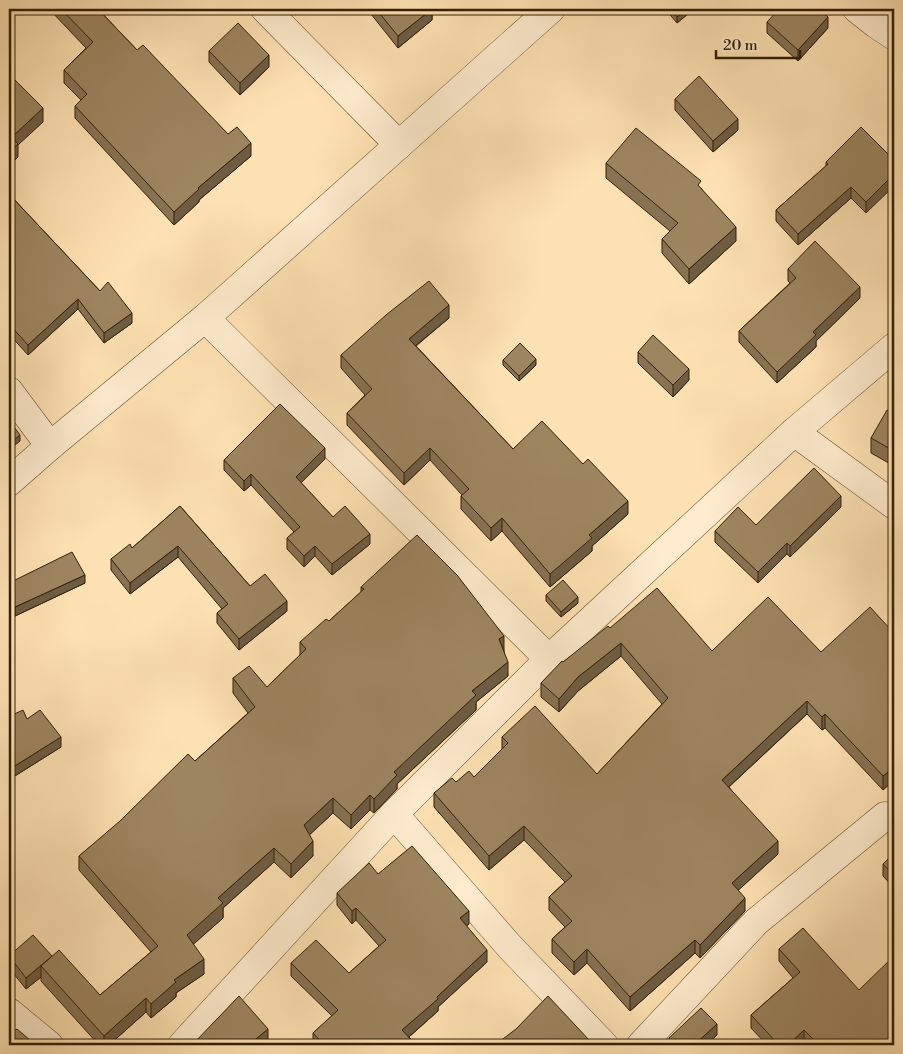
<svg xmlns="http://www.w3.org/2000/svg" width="903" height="1054" viewBox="0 0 903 1054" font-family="'Libre Bodoni',serif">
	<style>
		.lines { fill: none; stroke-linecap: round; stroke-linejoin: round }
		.minor-casing { stroke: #665031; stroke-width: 29 }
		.minor { stroke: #ffecce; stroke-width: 28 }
		.wall { fill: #877253; stroke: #332006 }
		.shaded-wall { fill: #6e5d43; stroke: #332006 }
		.building { fill: #9d8560; stroke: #332006 }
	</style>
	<rect width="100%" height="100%" fill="#ffe2b3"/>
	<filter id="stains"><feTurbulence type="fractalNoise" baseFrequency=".004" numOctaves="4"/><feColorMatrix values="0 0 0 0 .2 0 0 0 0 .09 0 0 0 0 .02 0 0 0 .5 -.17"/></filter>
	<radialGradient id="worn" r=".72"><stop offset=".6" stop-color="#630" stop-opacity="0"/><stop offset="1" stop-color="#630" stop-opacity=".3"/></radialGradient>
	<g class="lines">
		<g class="minor-casing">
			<g id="minor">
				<path d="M265,9L399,145"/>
				<path d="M857,9L876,24L894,36"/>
				<path d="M205,318L549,659"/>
				<path d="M9,391L50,446"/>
				<path d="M794,432L894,505"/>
				<path d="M9,482L50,446L205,318L551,9"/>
				<path d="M394,814L510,947L604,1045"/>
				<path d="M9,1012L49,1045"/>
				<path d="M182,1045L394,814L549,659L794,432L894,347"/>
				<path d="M641,1045L756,922L885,816"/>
			</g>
		</g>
		<use href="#minor" class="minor"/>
	</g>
	<g class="wall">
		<path d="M49,9H98L137,50L228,134L251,156L199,200V202L174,225L75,118V106L81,100L64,83V70L86,48Z"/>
		<path d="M367,9H432V20L398,48Z"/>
		<path d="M665,9H694L677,23Z"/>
		<path d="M767,22L828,28L798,61L767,33Z"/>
		<path d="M209,51L269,67L240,95L209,62Z"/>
		<path d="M675,99L738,130L713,152L675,110Z"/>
		<path d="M894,160L866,213L851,198L798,245L776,221V210L826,166V162Z"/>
		<path d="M606,163L701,188L736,241L689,284L662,253V239L670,231L606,178Z"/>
		<path d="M9,194L100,291L132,323L104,343L78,309L28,355L9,334Z"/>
		<path d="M788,269L860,298L816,341V347L777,383L739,342V331L790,283L788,281Z"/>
		<path d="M449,318L416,346L513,449L628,514L592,546V551L550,587L502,531L491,541L461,509V496L462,495L430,460L404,485L347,425V413L365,395L341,368V355Z"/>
		<path d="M638,352L689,380L673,397L638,363Z"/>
		<path d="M503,360L536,365L519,381L503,365Z"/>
		<path d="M894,408V466L871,453V438Z"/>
		<path d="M325,459L301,483L333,517L370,544L332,575L315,556L304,567L287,549V538L294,532L251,485L244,491L224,470V460Z"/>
		<path d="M180,506L250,586L287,611L239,650L217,623V613L222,609L178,557L130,594L111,570V559L132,548Z"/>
		<path d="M841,507L790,557L787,554L758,583L715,542V531L756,525Z"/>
		<path d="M9,583H85L15,616L14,613L9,616Z"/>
		<path d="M361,587L504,651L508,676L476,702V710L397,784V789L374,813L370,810L351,829L333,813L309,835L313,856L291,878L274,862L223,908V918L193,944L204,974L176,993V997L151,1018L146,1012L109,1045H99L41,981V977L26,989L9,968V956H52L100,995L151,952L79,870V856L195,761L248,713L233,693V678L267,687L300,655V642L329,621L361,592Z"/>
		<path d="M546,595L578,603L561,617L546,601Z"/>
		<path d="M610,628L712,651L821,652L892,631L894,629V780L883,790L825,728L822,730L807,714L729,787L778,854L738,890L745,911L700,958L695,953L630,1011L587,963L574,975L552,953V939L565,927L549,910V897L565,882L524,840L489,870L434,807V793L456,782L474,777L502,750V737L597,774L662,704L621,656L578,691L559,712L541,697V683L563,662Z"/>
		<path d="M9,712L10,716L27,719L61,747L10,779V793H9Z"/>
		<path d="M894,853V888L883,876V864Z"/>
		<path d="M378,874L469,924L466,926L487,962L438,1007V1011L409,1037L416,1045H313V1033L332,1016L291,976V963L349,973L379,946L356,920L352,924L337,905V893Z"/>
		<path d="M779,949L894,1045H806L804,1043L801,1045H767L751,1028V1015L793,978L779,961Z"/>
		<path d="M717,1035L706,1045H669V1038Z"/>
	</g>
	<g class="shaded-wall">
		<path d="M432,9V20L398,48V36Z"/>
		<path d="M687,9H694L677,23V17Z"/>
		<path d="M828,17V28L798,61V50Z"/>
		<path d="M269,55V67L240,95V83Z"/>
		<path d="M43,108V122L18,145V157L9,166V152L12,137Z"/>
		<path d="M738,119V130L713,152V141Z"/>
		<path d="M251,143V156L199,200V202L174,225V212L198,188Z"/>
		<path d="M894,174V186L866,213V202Z"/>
		<path d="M851,187V198L798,245V234Z"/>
		<path d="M736,227V241L689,284V269Z"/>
		<path d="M860,287V298L816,341V347L777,383V372L813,332Z"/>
		<path d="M78,299V309L28,355V345Z"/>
		<path d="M449,305V318L409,351V339Z"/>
		<path d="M132,313V323L104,343V333Z"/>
		<path d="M536,359V365L519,381V376Z"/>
		<path d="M689,369V380L673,397V385Z"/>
		<path d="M20,435V441L9,450V444Z"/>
		<path d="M325,448V459L296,488V477Z"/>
		<path d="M430,448V460L404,485V473Z"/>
		<path d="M251,474V485L244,491V481Z"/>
		<path d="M841,496V507L790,557V546Z"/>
		<path d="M628,501V514L592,546V551L550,587V574L589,535Z"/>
		<path d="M502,518V531L491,541V528Z"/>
		<path d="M370,534V544L332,575V564Z"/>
		<path d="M787,543V554L758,583V572Z"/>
		<path d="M178,546V557L130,594V583Z"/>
		<path d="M315,546V556L304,567V556Z"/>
		<path d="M85,575V583L15,616V607Z"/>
		<path d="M578,597V603L561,617V612Z"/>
		<path d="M287,601V611L239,650V639Z"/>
		<path d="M14,605V613L9,616V608Z"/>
		<path d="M504,636V651L499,639Z"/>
		<path d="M621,643V656L578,691L559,712V699L578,677Z"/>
		<path d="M508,662V676L476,702V710L397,784V789L374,813V799L394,772L472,691Z"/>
		<path d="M807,701V714L722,793V780Z"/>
		<path d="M825,714V728L822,730V717Z"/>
		<path d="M61,737V747L10,779V793V769Z"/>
		<path d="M894,767V780L883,790V776Z"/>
		<path d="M370,795V810L351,829V815Z"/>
		<path d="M333,798V813L304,840V825Z"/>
		<path d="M524,826V840L489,870V856Z"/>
		<path d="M313,841V856L291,878V864Z"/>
		<path d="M778,841V854L732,896V883Z"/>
		<path d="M274,848V862L223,908V918L187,950V935L218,898Z"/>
		<path d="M745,898V911L700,958V945Z"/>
		<path d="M356,908V920L352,924V911Z"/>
		<path d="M469,911V924L460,931V918Z"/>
		<path d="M695,940V953L630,1011V997Z"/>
		<path d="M587,949V963L574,975V962Z"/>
		<path d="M487,950V962L438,1007V1011L402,1043V1030L437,997Z"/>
		<path d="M52,956L41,966V977L26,989V978Z"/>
		<path d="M204,959V974L176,993V997L151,1018V1004L174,980Z"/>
		<path d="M146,998V1012L109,1045H104V1036Z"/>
		<path d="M717,1024V1035L706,1045H694Z"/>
		<path d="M268,1029V1041L263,1045H256V1039Z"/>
		<path d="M804,1030V1043L801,1045H788Z"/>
	</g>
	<g class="building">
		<path d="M61,9H98L137,50L143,45L228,134L237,127L251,143L198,188L199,189L174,212L75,106L87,94L64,70L93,42Z"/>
		<path d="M376,9H432L398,36Z"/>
		<path d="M670,9H687L677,17Z"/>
		<path d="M779,9H819L828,17L798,50L767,22Z"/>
		<path d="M238,23L269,55L240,83L209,51Z"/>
		<path d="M9,74L43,108L12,137L18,144L9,152Z"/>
		<path d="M699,76L738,119L713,141L675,99Z"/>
		<path d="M861,127L894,160V174L866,202L851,187L798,234L776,210L828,164L826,162Z"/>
		<path d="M636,128L701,181L698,185L736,227L689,269L662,239L678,223L606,163Z"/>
		<path d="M9,194L100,291L108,282L132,313L104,333L78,299L28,345L9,324Z"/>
		<path d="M815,241L860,287L813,332L816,335L777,372L739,331L796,278L788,269Z"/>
		<path d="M429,281L449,305L409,339L513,449L542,421L583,464L588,459L628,501L589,535L592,538L550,574L502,518L491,528L461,496L469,489L430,448L404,473L347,413L372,389L341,355L386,315Z"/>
		<path d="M653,335L689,369L673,385L638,352Z"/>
		<path d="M520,343L536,359L519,376L503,360Z"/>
		<path d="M280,404L325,448L296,477L333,517L345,506L370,534L332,564L315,546L304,556L287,538L300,527L251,474L244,481L224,460Z"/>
		<path d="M894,408V451L871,438L887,410L892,412Z"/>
		<path d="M9,420L20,435L9,444Z"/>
		<path d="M814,468L841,496L790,546L787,543L758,572L715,531L738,507L756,525Z"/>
		<path d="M180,506L250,586L265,574L287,601L239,639L217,613L228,604L178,546L130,583L111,559L130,544L132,548Z"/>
		<path d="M417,535L457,575L504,636L499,639L508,662L472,691L476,695L394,772L397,775L374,799L370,795L351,815L333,798L304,825L313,841L291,864L274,848L218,898L223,903L187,935L204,959L174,980L176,982L151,1004L146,998L104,1036L41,966L59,950L100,995L158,946L79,856L120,821L188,754L195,761L255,707L233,678L249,666L267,687L306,649L300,642L326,619L329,621L364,589L361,587Z"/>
		<path d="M72,552L85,575L15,607L14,605L9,608V583Z"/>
		<path d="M563,580L578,597L561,612L546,595Z"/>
		<path d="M657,588L712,651L768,597L821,652L870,607L892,631L894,629V767L883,776L825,714L822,717L807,701L722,780L778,841L732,883L745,898L700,945L695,940L630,997L587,949L574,962L552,939L572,921L549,897L572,876L524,826L489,856L434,793L452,778L456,782L469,771L474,777L508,743L502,737L535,706L597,774L668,698L621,643L578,677L559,699L541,683L562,661L563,662L608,626L610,628Z"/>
		<path d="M23,710L27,719L40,710L61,737L10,769V783H9V712L10,716Z"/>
		<path d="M412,846L469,911L460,918L487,950L437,997L438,999L402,1030L416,1045H322L323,1044L313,1033L338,1010L291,963L316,940L349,973L386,940L356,908L352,911L337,893L369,863L378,874Z"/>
		<path d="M894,853V876L883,864Z"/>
		<path d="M803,928L859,990L894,956V1045H819L804,1030L788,1045H779L751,1015L800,972L779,949Z"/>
		<path d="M33,935L52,956L26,978L9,956Z"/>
		<path d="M239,996L268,1029L256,1039L261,1045H190L194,1043Z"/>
		<path d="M548,996L590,1041L586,1045H495L516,1029Z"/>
		<path d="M701,1008L717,1024L694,1045H675L669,1038Z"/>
		<path d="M17,1029L30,1040L33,1045H9V1034Z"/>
	</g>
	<rect width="903" height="1054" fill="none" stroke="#ffe2b3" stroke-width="30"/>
	<rect x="10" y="10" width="883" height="1034" fill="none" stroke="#332006" stroke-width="2.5"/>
	<rect x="15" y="15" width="873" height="1024" fill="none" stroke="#332006"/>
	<path d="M716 50v8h84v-8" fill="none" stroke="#332006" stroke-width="2.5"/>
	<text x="723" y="50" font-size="15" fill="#332006" stroke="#ffecce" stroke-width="4" paint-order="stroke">20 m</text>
	<rect width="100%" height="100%" filter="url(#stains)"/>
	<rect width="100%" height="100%" fill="url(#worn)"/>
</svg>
